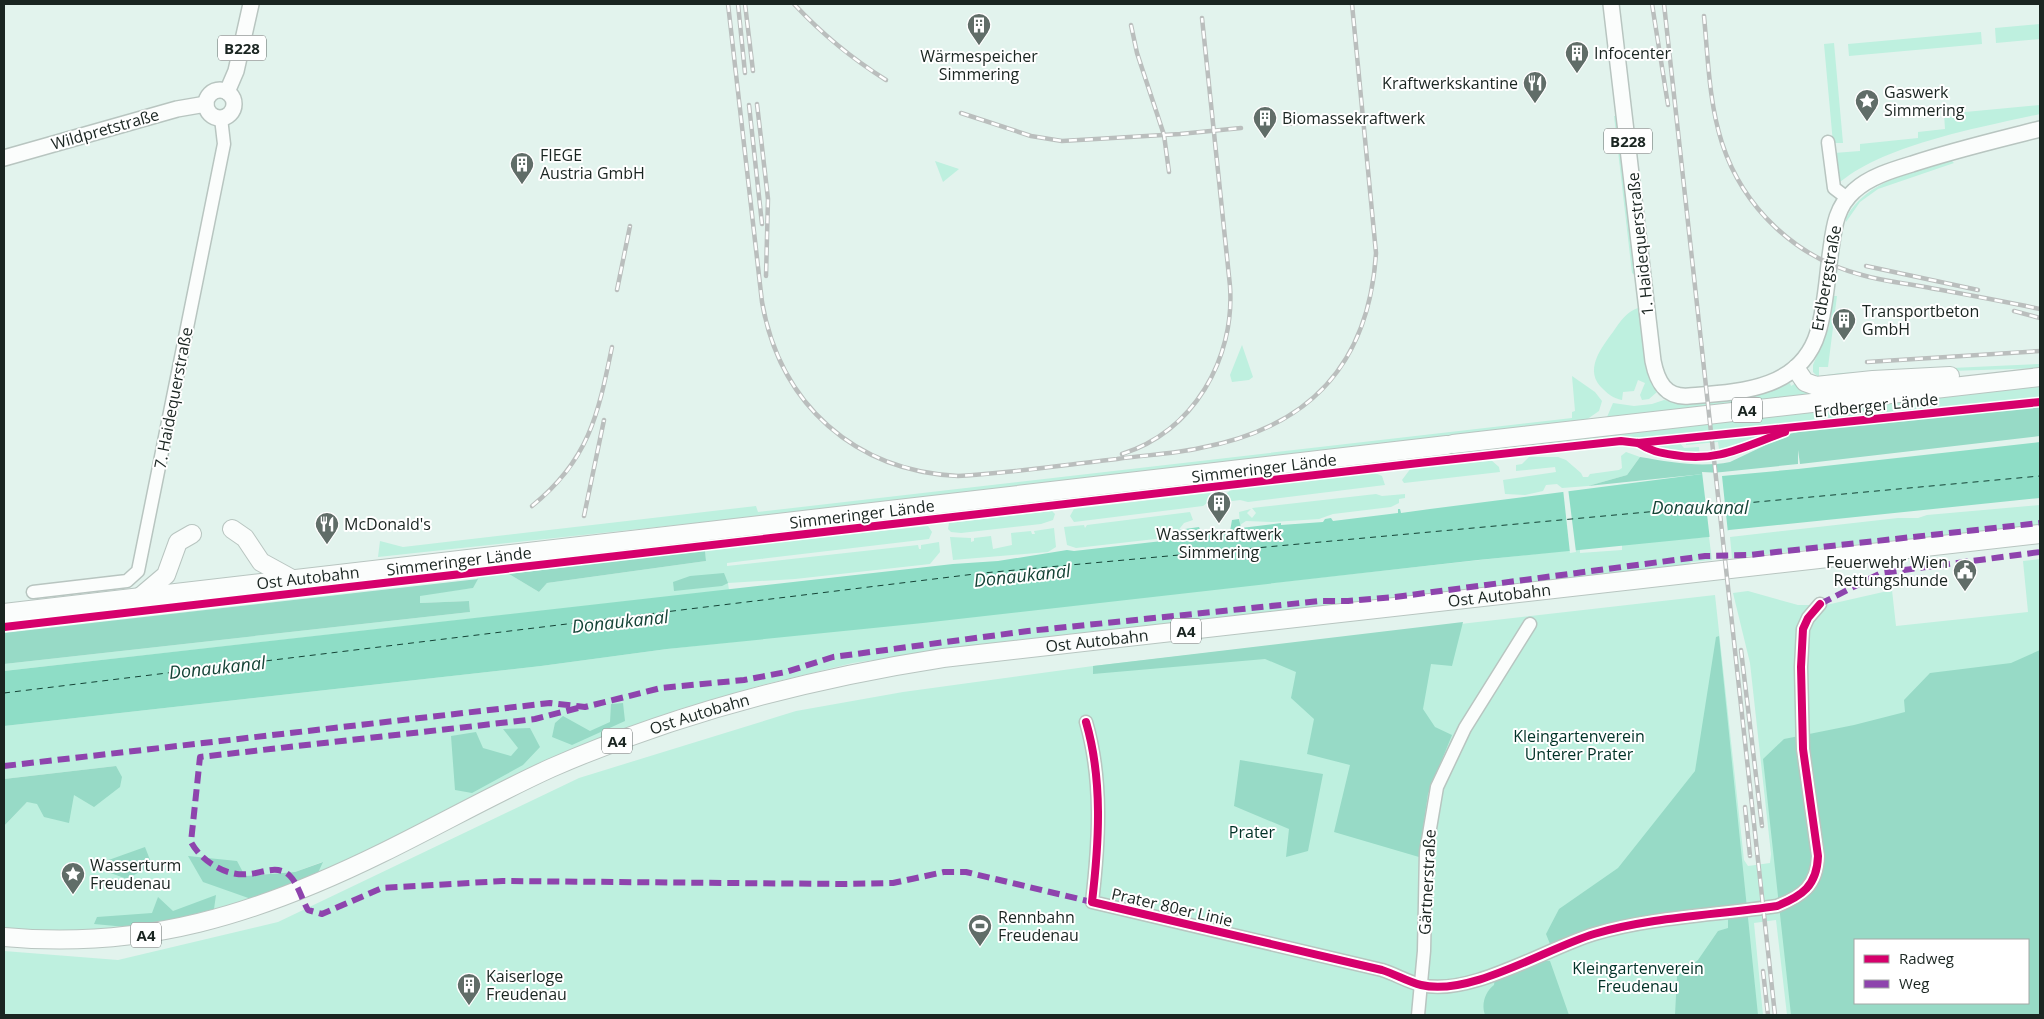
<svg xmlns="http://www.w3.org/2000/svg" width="2044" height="1019" viewBox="0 0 2044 1019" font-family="'Open Sans',sans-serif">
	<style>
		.green { fill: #bef0df; fill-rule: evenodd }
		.forest { fill: #97dac6; fill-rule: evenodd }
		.water { fill: #8eddc6 }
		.pier { fill: #e2f3ed }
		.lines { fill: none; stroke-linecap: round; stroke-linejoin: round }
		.ferry { stroke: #154437; stroke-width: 1; stroke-dasharray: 6 5; stroke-linecap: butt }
		.minor-casing { stroke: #b8c5c0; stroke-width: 15 }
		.major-casing { stroke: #b8c5c0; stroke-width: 18 }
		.highway-casing { stroke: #b8c5c0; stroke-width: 20 }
		.minor { stroke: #fbfdfc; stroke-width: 12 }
		.major { stroke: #fbfdfc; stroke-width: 15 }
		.highway { stroke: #fbfdfc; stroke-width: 18 }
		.rail-casing { stroke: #babebd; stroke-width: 4.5 }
		.rail { stroke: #fff; stroke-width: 2.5; stroke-dasharray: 8; stroke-linecap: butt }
		.quiet { stroke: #8e44ad; stroke-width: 6; stroke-dasharray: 12 6; stroke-linecap: butt }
		.cycleway-casing { stroke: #fff; stroke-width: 11 }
		.cycleway { stroke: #d6006c; stroke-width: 8 }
		.labels { text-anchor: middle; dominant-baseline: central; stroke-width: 4; stroke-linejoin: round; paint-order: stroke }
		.shield { fill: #fff; stroke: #5f6664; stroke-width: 1 }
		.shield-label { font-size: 15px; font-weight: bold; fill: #1a2521 }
		.poi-label { font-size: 16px; fill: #1a2521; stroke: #fff; text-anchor: start }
		.street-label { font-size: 16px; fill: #1a2521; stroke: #fff }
		.park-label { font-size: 16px; fill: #003227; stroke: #fff }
		.water-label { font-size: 18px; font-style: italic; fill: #154437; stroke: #fff }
	</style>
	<rect width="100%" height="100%" fill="#e2f3ed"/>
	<g class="green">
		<path d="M2040,24V39L1996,43L1995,28Z"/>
		<path d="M1981,32L1982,44L1849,56L1848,44Z"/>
		<path d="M1834,43L1843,143H1833L1824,44Z"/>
		<path d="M2040,105V114C1982,127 1881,145 1837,185L1834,153L1860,151V144L1918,138V132L1945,129L1944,114Z"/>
		<path d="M1614,116H1617L1618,120L1635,275L1632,273Z"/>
		<path d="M1951,160L1954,163L1878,189L1860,202L1846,222V218C1866,180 1913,173 1951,160Z"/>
		<path d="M935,161L959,169L943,182Z"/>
		<path d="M1833,296H1837L1828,367H1819V376L1841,373L2040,364V368L1920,372L1820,379L1813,372V365L1829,327Z"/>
		<path d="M1638,308L1641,309L1650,380L1657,392L1649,399L1642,400L1640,395L1645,383L1638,380L1634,391L1623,392L1622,400C1613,398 1609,395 1603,389C1583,371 1601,348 1613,332C1620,322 1626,312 1638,308Z"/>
		<path d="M1242,345L1253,377L1249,380L1232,382L1230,375Z"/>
		<path d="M1572,376L1595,392L1602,401L1599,411L1586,420L761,516L378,557L380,541L403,547L756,506L758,512L1572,418V412L1575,411Z"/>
		<path d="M1790,383L1791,386L1796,383L1902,386L1607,417L1613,403L1634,406L1652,404L1664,400L1692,404L1761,394Z"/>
		<path d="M2040,386V399L1639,438L1624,437L1533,449L1486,451L1172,490L361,580L124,608V606L463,565L465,568V565L505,560L507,563V560L554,555L555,557L556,554L619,547V550H622V547L629,546L631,549V546L831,523L834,526V522L1727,419L1728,422L1735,421V418Z"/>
		<path d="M1757,433L1770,434L1720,455L1718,442L1686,445V442Z"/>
		<path d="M1679,442L1684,448L1699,447L1700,457L1651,447Z"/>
		<path d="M1626,452L1640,457L1627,475L1588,486L1562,488L1557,484L1546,485L1543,491L1525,495L1505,494L1503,480L1556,472L1555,467L1516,471V465L1522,464L1529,457H1558L1566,460L1581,473L1583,477H1588L1590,474L1619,470L1622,468L1621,456Z"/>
		<path d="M1491,460L1499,467L1500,472L1404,483L1402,480L1411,468Z"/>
		<path d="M1375,473L1382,476L1385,485L1248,502L1240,500L1225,502L1227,493L1232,489Z"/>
		<path d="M1210,493L1217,503H1207L1203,506L1074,522L1070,516L1074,509Z"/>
		<path d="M1376,494L1382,496L1405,494V498L1399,499V503L1391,507L1333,514L1319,519L1273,522L1246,521L1240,525L1239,512L1251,509L1247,513L1252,518L1256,513L1252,508Z"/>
		<path d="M2040,505V525L1732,558L1730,537L1898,518H1918L1927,515Z"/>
		<path d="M1052,511L1055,514L1053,520L1041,524L961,533L951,532L948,529L949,523Z"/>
		<path d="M1190,512L1193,520L1184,523L1173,537L1076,548L1067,545L1064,527L1084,525L1085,528L1087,525Z"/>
		<path d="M928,526L932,532L929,539L727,563V566L918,545L919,549H921V545L939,542L940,552L930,564L795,579L728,583L729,590L4,671V664L470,612L469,601L419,603L420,595L472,588L478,576L509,574L539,592L547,583L706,561L705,550Z"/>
		<path d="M1054,528L1056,547L1048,552L953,560L950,537L971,538V542L974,541V538L991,536L993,549L1012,545L1011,533L1031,531L1032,534H1035L1034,531Z"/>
		<path d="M1709,537L1712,560L1691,562L1688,565L947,650L853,663L762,685L680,709L552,758L317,875L322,862L295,872L244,876L254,900L165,924L69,933L4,929V826L27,802C61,806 89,784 116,766L4,779V726L541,666L667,649L1580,549V553L1622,550V544Z"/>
		<path d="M2040,559V1015H1787L1776,920L1754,923L1763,1015H4V951L118,960L278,922L579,778L796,711L903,692L1093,666L1715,595L1744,860L1748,866L1770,863L1771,854L1750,663L1733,593L1748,591L1798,605H1826L1892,590L1896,626L2028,612L2023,561ZM1855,940H2028V1003H1855Z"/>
	</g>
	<g class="forest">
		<path d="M2040,405V436L1800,464L1798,450V464L1588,486L1627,475L1640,457C1671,462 1699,468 1730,462L1789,434L1816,428Z"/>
		<path d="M705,550L706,561L547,583L539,592L509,574Z"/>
		<path d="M724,573L728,583L722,586L674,591L673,582L690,576Z"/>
		<path d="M478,579L473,588L420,596V603L469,601L470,612L4,664V633Z"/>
		<path d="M1463,622L1452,666L1431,664L1423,709L1435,727L1452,735L1428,794L1419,857L1334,832L1350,765L1307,754L1314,719L1291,698L1296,672L1265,659L1093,674V666Z"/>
		<path d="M1719,636L1758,1015H1675L1677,976L1698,960L1718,931L1728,928V908L1593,928L1550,944L1546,934L1559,909L1618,868L1695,771L1716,637Z"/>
		<path d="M2040,650V1015H1791L1763,759L1784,739L1854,725L1905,712L1904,700L1930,673L2011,663ZM1855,940H2028V1003H1855Z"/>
		<path d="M623,703L625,721L572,745L552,737L555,723L563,716L590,731L610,722L611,704Z"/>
		<path d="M530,728L540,747L523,765L472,793L455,790L451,736L476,732L483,748L511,756L518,748L503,729Z"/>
		<path d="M1240,760L1323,774L1308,851L1286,857L1289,829L1234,806Z"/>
		<path d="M116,766L122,777L120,787L94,807L74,795L69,823L44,817L37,804L27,802L4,826V779Z"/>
		<path d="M145,847L152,865L127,879L105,871L103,862Z"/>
		<path d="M188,856L237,861L245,876L295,872L323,862L317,875L254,900L203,882Z"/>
		<path d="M216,895L214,909L163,922L126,927L94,924L97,917L152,913L158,897L173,911Z"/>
		<path d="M1540,960L1550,961L1569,1015H1485C1481,1004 1485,992 1494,985L1495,976Z"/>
	</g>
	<path class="water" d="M2040,442V498L1729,530L1709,537L1478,560L923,623L667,649L541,666L4,726V671L953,564L998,561L1067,550L1074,551L1171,540L1178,530L1199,527L1202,534L1196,537L1197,539L1209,534L1230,531L1232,520L1239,519L1241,528L1281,523V525L1323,522L1325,519L1331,518L1333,521L1398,513V509H1400L1401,513L1430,509L1702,474L1722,476L1798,469Z"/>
	<g class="pier">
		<path d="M1702,472L1722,473V476L1728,533L1710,540Z"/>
		<path d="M1568,488L1576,552L1570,553L1563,489Z"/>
	</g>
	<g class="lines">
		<path class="ferry" d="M4,693L983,573L2040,476"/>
		<g class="minor-casing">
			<g id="minor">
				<path d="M1828,142L1834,188L1847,198"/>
				<path d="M33,592L127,581L138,571L224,144L221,118"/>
				<path d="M1086,722C1103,780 1099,843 1092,902L1382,970C1395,974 1408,982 1421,985C1470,997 1547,948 1594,934C1651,917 1717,915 1777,906C1802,896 1817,886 1818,856L1803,749L1801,667L1803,629L1808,618L1820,604"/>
				<path d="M1418,1015L1424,951L1426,852L1437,787L1465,728L1530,624"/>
			</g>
		</g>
		<g class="major-casing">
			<g id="major">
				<path d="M1611,4L1653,361C1657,381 1665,398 1689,396C1739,392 1801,390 1818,332C1826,306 1827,276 1831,249C1834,227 1836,207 1854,191C1869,177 1892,170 1912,164C1954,150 1997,140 2040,129"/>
				<circle cx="220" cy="104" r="14"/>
				<path d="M227,92L236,71L251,4"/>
				<path d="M4,158L177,109L206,104"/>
			</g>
		</g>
		<g class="highway-casing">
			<g id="highway">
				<path d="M1796,369L1805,382L1816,386L1873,380L1950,376"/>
				<path d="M1453,444L2040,377"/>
				<path d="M232,529L245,538L261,562L292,579"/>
				<path d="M140,597L166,575L178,542L192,534"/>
				<path id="s1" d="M4,613L1447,445"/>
				<path id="s2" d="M4,937C144,950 258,914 382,853C439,825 494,794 551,768C677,713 808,679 943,658L2040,534"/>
			</g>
		</g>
		<use href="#minor" class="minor"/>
		<use href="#major" class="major"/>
		<use href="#highway" class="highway"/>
		<g class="rail-casing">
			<g id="rail">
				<path d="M728,4L762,302C780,405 855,471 958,476C1011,473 1064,465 1117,459C1145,455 1173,454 1200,448C1309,428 1369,365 1376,253L1352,4"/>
				<path d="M738,4L745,73"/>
				<path d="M745,4L753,71"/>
				<path d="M794,4C822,34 851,58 886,80"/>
				<path d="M1652,4L1668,105"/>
				<path d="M1664,4L1775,1015"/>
				<path d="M1704,16C1708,58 1709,103 1722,143C1743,208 1796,258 1862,275C1882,281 1904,283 1925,287C1963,294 2002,301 2040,309"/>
				<path d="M1131,25L1137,53L1164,135L1169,172"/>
				<path d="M757,104L768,199L766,276"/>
				<path d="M749,105L762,224"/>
				<path d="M961,113L1031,136L1062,141L1180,134L1241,128"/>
				<path d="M1287,124L1314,121"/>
				<path d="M1866,266L1978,290"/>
				<path d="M617,290L630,226"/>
				<path d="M2014,311L2040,318"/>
				<path d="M1867,362L2040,351"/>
				<path d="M1122,454C1194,431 1235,359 1230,286L1202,18"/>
				<path d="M532,506C589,460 598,415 612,347"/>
				<path d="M584,516L604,420"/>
				<path d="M1741,650L1762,826"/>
				<path d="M1745,807L1750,856"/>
				<path d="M1763,971L1768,1015"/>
			</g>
		</g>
		<use href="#rail" class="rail"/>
		<g class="quiet">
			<path d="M1820,604L1881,573L2040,552"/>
			<path d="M578,708L535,719L475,726L200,757L191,842C201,861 226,877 249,874C263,873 278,864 290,876C298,884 302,900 308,910L322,914L382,888L503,881L844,884L893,883L944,872H966L1092,902"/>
			<path d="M4,766L550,703L585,707L661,688L744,680L786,672L833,657L1028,631L1320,601H1348L1395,597L1705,556L1749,555L2040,523"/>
		</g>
		<g class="cycleway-casing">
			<g id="cycleway">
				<path d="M1638,443C1650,451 1660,453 1674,455C1717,463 1745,446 1785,432"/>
				<path d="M4,627L1419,463L1621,441L1638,443L2040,402"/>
				<path d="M1086,722C1103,780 1099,843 1092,902L1382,970C1395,974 1408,982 1421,985C1470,997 1547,948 1594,934C1651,917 1717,915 1777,906C1802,896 1817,886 1818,856L1803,749L1801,667L1803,629L1808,618L1820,604"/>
			</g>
		</g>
		<use href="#cycleway" class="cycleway"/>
	</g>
	<defs>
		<g id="building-pin" transform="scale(1.25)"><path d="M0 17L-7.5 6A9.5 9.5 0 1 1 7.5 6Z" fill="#606d68" stroke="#fff"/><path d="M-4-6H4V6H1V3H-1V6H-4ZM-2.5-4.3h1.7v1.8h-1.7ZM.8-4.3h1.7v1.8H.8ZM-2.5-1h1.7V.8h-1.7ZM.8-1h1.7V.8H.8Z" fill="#fff"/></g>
		<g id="restaurant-pin" transform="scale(1.25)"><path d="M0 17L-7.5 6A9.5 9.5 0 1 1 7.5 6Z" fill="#606d68" stroke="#fff"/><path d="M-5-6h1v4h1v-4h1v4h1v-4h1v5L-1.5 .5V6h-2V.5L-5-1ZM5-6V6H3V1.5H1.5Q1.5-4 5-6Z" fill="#fff"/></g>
		<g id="sight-pin" transform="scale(1.25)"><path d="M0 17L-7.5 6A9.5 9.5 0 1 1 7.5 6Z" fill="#606d68" stroke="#fff"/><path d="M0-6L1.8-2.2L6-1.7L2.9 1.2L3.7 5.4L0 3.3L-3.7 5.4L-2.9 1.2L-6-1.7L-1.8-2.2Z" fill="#fff"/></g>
		<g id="civic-pin" transform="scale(1.25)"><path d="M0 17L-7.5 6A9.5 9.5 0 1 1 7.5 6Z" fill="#606d68" stroke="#fff"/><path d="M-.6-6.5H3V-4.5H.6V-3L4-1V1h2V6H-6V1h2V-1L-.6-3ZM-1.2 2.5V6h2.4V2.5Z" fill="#fff"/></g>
		<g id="stadium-pin" transform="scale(1.25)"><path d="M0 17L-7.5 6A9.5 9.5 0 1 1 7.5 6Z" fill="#606d68" stroke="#fff"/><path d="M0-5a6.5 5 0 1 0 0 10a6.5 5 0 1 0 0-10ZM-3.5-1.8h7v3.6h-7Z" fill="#fff"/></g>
	</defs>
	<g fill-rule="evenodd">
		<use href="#building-pin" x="979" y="25"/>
		<use href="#building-pin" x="1577" y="53"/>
		<use href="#restaurant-pin" x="1535" y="83"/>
		<use href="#sight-pin" x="1867" y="101"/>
		<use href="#building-pin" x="1265" y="118"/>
		<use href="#building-pin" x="522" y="164"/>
		<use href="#building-pin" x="1844" y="320"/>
		<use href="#building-pin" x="1219" y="503"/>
		<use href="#restaurant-pin" x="327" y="524"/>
		<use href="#civic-pin" x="1965" y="571"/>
		<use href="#sight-pin" x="73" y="874"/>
		<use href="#stadium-pin" x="980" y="926"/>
		<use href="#building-pin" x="469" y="985"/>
	</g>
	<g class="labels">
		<g class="shield">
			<rect x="218" y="35.5" width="48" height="25" rx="4"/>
			<rect x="1604" y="128.5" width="48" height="25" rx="4"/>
			<rect x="1732" y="397.5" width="30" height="25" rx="4"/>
			<rect x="1171" y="618.5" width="30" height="25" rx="4"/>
			<rect x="602" y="728.5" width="30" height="25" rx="4"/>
			<rect x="131" y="922.5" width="30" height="25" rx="4"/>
		</g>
		<g class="shield-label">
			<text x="242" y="48">B228</text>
			<text x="1628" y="141">B228</text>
			<text x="1747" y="410">A4</text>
			<text x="1186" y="631">A4</text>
			<text x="617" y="741">A4</text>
			<text x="146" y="935">A4</text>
		</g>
		<g class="poi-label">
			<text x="1594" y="53">Infocenter</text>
			<text x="979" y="56" text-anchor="middle">Wärmespeicher<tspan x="979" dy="18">Simmering</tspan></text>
			<text x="1518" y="83" text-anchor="end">Kraftwerkskantine</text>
			<text x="1884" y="92">Gaswerk<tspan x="1884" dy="18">Simmering</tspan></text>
			<text x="1282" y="118">Biomassekraftwerk</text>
			<text x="540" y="155">FIEGE<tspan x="540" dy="18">Austria GmbH</tspan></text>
			<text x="1862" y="311">Transportbeton<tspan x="1862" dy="18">GmbH</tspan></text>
			<text x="344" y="524">McDonald's</text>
			<text x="1219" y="534" text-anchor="middle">Wasserkraftwerk<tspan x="1219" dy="18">Simmering</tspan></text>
			<text x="1948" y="562" text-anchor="end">Feuerwehr Wien<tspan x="1948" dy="18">Rettungshunde</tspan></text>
			<text x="90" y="865">Wasserturm<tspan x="90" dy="18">Freudenau</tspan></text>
			<text x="998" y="917">Rennbahn<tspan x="998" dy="18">Freudenau</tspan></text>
			<text x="486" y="976">Kaiserloge<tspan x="486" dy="18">Freudenau</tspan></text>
		</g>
		<g class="street-label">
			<text transform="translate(105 129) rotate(-16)">Wildpretstraße</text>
			<text transform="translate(1640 244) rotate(-96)">1. Haidequerstraße</text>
			<text transform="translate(1826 278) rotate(-80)">Erdbergstraße</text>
			<text transform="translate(173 398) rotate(-79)">7. Haidequerstraße</text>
			<text transform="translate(1876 405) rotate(-6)">Erdberger Lände</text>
			<text transform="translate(1264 468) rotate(-7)">Simmeringer Lände</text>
			<text transform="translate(862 514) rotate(-7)">Simmeringer Lände</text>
			<text transform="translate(459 561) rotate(-7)">Simmeringer Lände</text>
			<text stroke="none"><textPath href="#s1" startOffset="306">Ost Autobahn</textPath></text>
			<text stroke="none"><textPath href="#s2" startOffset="1550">Ost Autobahn</textPath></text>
			<text stroke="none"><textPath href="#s2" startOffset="1145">Ost Autobahn</textPath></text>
			<text stroke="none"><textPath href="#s2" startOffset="740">Ost Autobahn</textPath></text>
			<text transform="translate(1427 882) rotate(-87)">Gärtnerstraße</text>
			<text transform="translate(1172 907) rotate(13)">Prater 80er Linie</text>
		</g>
		<g class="park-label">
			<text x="1579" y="736">Kleingartenverein<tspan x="1579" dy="18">Unterer Prater</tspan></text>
			<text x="1252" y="832">Prater</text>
			<text x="1638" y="968">Kleingartenverein<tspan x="1638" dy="18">Freudenau</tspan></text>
		</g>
		<g class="water-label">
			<text x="1700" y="507">Donaukanal</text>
			<text transform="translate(1022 575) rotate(-6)">Donaukanal</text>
			<text transform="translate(620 621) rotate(-6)">Donaukanal</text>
			<text transform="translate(217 667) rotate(-6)">Donaukanal</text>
		</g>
	</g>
	<rect width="2044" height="1019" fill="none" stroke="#1a2521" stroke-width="10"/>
	<rect x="1854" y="939" width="175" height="65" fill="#ffffff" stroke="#a3a8a6"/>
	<rect x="1864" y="955" width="25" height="8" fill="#d6006c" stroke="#a3a8a6"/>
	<text x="1899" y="964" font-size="15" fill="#1a2521">Radweg</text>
	<rect x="1864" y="980" width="25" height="8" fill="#8e44ad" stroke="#a3a8a6"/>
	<text x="1899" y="989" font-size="15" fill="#1a2521">Weg</text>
</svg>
